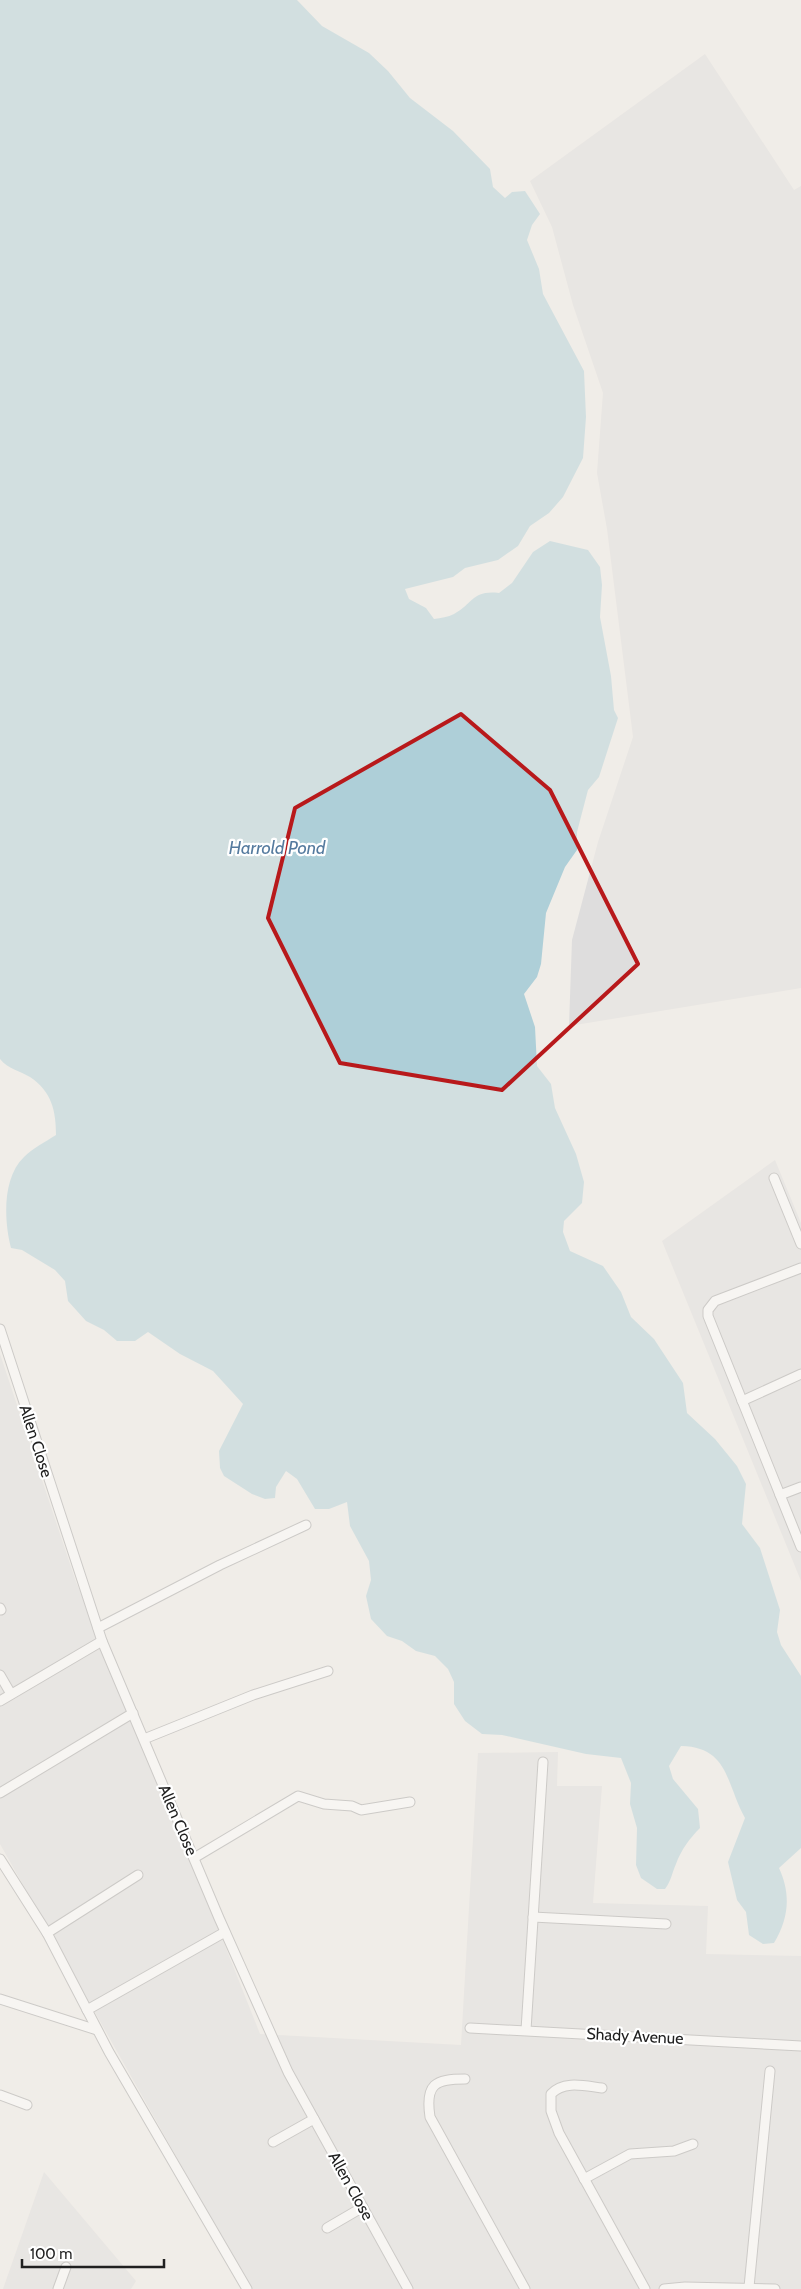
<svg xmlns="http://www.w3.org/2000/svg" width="801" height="2289" viewBox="0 0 801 2289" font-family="Cabin,sans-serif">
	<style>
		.residential { fill: #dedddd }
		.water { fill: #aecfd8 }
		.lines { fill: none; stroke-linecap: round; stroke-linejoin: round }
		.minor-casing { stroke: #a1a1a1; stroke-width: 11 }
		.minor { stroke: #fff; stroke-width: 9 }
		.marked { fill: none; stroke: #b8191b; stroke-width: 4; stroke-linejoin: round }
		.labels { text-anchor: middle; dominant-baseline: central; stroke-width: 4.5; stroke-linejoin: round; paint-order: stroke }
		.street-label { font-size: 16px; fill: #202020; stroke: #fff }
		.water-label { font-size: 18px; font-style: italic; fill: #547a9e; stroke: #fff }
	</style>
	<rect width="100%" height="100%" fill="#f0ede8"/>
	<g class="residential">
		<path d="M705,54L794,190L801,186V988L569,1026L572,940L598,842L633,737L607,529L597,473L603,393L573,305L552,227L530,181Z"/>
		<path d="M775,1160L801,1223V1581L662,1241Z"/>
		<path d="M0,1354L76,1582L133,1713L260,2034L461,2045L478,1753L558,1752L557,1786H602L593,1903L708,1906L706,1954L801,1956V2289H251L0,1844Z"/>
		<path d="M44,2172L136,2281L131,2289H3Z"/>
	</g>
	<path class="water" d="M0,0H297L322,26L369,53L388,71L410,98L453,131L490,169L493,187L505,198L512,192L525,191L540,214L532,225L527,240L539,269L543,294L584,371L586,417L583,458L563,497L549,513L530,526L518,546L498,560L465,568L453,577L405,589L409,599L426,608L434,619C441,618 448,617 454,614C474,603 472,590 499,593L512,583L533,552L550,541L588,550L600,567L602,585L600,617L611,676L614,710L618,718L599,777L588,790L577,832V850L565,867L546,913L541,964L537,977L524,994L535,1027L537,1066L551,1084L555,1108L576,1154L584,1182L582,1203L564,1221L563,1232L570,1251L603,1266L621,1292L631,1317L654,1339L683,1383L687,1413L715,1439L737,1466L746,1484L742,1524L760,1548L780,1610L777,1632L781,1645L801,1676V1848L779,1868C791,1894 789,1918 774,1943L763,1944L749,1935L746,1912L737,1900L728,1862L745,1818C726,1784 729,1747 681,1746L669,1766L673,1779L698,1809L700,1828C690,1838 681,1850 676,1864C672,1873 671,1881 665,1889H657L641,1878L636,1865L637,1828L630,1804L631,1783L621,1758L586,1754L502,1735L482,1734L465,1721L454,1704V1682L448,1669L435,1656L416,1651L402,1641L387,1636L371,1619L366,1596L371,1580L369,1561L350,1526L347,1502L329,1509H315L297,1479L286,1471L276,1487L275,1498L265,1499L252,1494L224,1476L220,1468L219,1451L243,1404L213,1371L180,1354L148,1332L135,1341H117L104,1330L86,1321L68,1301L65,1281L55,1270L22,1250L11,1248C4,1221 2,1178 24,1157C33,1148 45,1142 56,1135C56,1111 52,1092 30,1077C20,1071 8,1069 0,1059Z"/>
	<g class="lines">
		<g class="minor-casing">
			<g id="minor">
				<path d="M774,1178L801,1244"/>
				<path d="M801,1268L715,1301L708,1310V1316L801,1547"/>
				<path d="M0,1329L102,1641L219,1918L288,2072L408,2289"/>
				<path d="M742,1401L801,1374"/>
				<path d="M780,1495L801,1487"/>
				<path d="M0,1608L1,1610"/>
				<path d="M98,1628L220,1565L306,1525"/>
				<path d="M0,1675L11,1694"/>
				<path d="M0,1701L102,1641"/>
				<path d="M144,1739L253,1695L328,1671"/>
				<path d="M0,1793L133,1713"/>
				<path d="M194,1858L298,1796L324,1804L352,1806L361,1810L410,1802"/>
				<path d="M0,1859L47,1933L109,2052L247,2289"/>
				<path d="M533,1917L666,1924"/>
				<path d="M47,1933L138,1875"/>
				<path d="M0,1999L97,2030"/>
				<path d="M87,2010L225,1932"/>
				<path d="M470,2028L801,2046"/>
				<path d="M526,2030L543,1762"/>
				<path d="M465,2079C435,2079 425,2084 430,2117L525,2289"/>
				<path d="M602,2088C585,2086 564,2080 551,2094V2111L559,2133L645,2289"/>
				<path d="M0,2095L27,2105"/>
				<path d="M273,2142L314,2119"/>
				<path d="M584,2179L630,2154L674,2151L693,2144"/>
				<path d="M327,2228L363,2207"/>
				<path d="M749,2287L770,2071"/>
				<path d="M58,2289L66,2267"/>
				<path d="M664,2289L685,2287L775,2289"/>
			</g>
		</g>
		<use href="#minor" class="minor"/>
	</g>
	<path d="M0 0H801V2289H0ZM461,714L550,790L638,964L502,1090L340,1063L268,918L295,808Z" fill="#f0ede8" fill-opacity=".55" fill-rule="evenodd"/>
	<path class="marked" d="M461,714L550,790L638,964L502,1090L340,1063L268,918L295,808Z"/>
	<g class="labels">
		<g class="street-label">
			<text transform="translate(36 1441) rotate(72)">Allen Close</text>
			<text transform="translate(178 1820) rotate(67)">Allen Close</text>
			<text transform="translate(635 2036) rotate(3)">Shady Avenue</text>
			<text transform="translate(351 2186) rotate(61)">Allen Close</text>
		</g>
		<g class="water-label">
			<text x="277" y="848">Harrold Pond</text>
		</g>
	</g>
	<path d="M22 2259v8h142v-8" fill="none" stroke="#202020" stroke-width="2.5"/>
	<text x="30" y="2259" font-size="15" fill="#202020" stroke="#ffffff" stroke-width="4" paint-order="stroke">100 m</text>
</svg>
